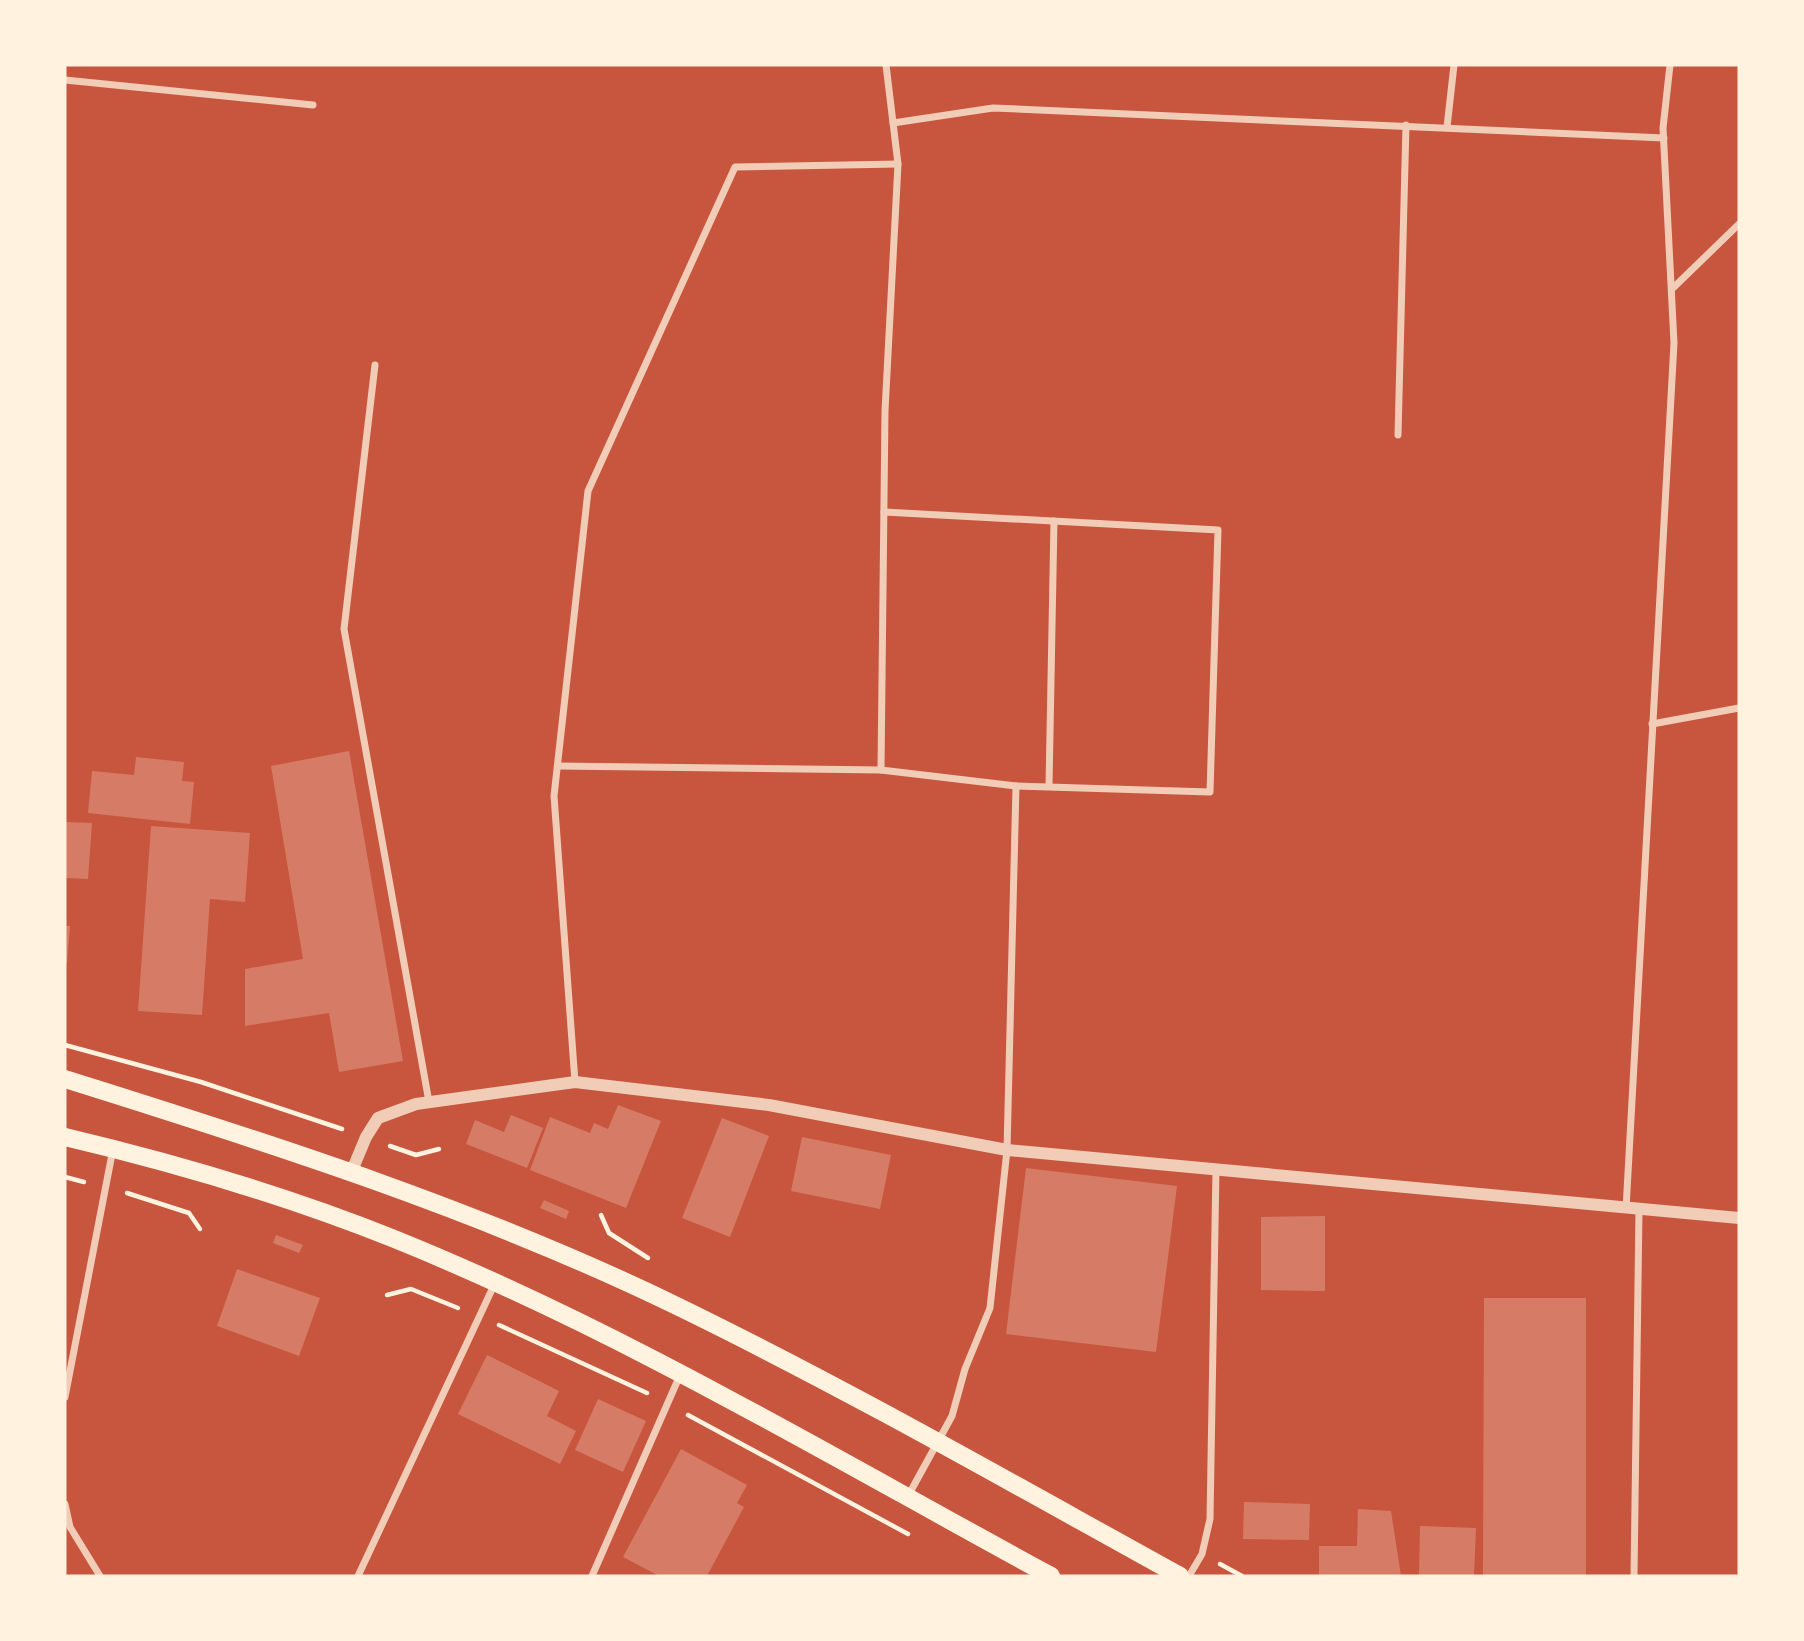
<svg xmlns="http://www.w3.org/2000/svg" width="1804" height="1641" viewBox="0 0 1804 1641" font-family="Poppins,sans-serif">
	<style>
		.building { fill: #d67c66 }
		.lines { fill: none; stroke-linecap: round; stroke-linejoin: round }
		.path { stroke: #fff3e0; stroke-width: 4.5 }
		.minor { stroke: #f1ccb7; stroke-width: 7 }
		.tertiary { stroke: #f1ccb7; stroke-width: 12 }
		.primary { stroke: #fff3e0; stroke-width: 18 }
	</style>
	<rect width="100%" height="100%" fill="#c8553d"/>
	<g class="building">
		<path d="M349,751L403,1061L339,1072L329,1013L245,1026V969L303,959L271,766Z"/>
		<path d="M136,757L184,762L182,781L194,782L190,824L88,813L92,771L134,775Z"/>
		<path d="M65,822L92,823L88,879L65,878Z"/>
		<path d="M151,826L250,833L245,902L210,899L202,1015L138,1011Z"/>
		<path d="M65,926H70L67,963H65Z"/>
		<path d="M618,1105L661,1121L626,1208L530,1170L550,1117L590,1133L594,1123L608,1129Z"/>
		<path d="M511,1115L543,1128L527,1168L466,1144L475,1120L504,1132Z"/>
		<path d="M722,1118L769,1136L730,1237L682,1218Z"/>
		<path d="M802,1137L891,1155L880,1209L791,1191Z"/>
		<path d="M1026,1168L1177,1186L1156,1352L1006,1334Z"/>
		<path d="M544,1200L569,1211L566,1219L540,1208Z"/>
		<path d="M1325,1216V1291L1261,1290V1217Z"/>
		<path d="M276,1235L303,1245L299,1253L273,1243Z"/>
		<path d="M237,1269L320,1298L299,1356L217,1326Z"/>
		<path d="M1484,1298H1586V1576H1483Z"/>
		<path d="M487,1355L559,1391L547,1416L576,1431L560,1464L458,1414Z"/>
		<path d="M598,1399L646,1421L623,1472L575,1450Z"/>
		<path d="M681,1449L747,1485L737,1503L744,1507L707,1576H659L623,1557Z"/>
		<path d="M1244,1502L1310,1504L1309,1540L1243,1539Z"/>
		<path d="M1358,1509L1391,1511L1401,1576H1319V1546H1357Z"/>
		<path d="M1420,1526L1476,1528L1474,1576H1419Z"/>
	</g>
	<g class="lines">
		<g class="path">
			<path d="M65,1045L201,1082L342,1129"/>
			<path d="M390,1146L416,1155L439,1149"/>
			<path d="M65,1177L84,1182"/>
			<path d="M127,1193L189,1213L200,1229"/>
			<path d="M601,1215L609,1233L648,1258"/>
			<path d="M387,1295L411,1289L458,1308"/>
			<path d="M499,1325L647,1393"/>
			<path d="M688,1415L908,1534"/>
			<path d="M1220,1564L1242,1576"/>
		</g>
		<g class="minor">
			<path d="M886,65L898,164L885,411L881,770L1016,786L1007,1150L990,1308L965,1369L952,1416L908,1496"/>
			<path d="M65,80L313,105"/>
			<path d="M893,123L993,108L1664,138"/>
			<path d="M1447,127L1454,65"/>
			<path d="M1672,289L1739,224"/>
			<path d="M375,365L344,629L429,1102"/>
			<path d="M1398,435L1406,125"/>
			<path d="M884,512L1218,530L1210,792L1016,786"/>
			<path d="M1652,724L1739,708"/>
			<path d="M558,766L881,770"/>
			<path d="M1049,786L1054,521"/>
			<path d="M575,1082L554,796L588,491L735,167L898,164"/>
			<path d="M1626,1209L1674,343L1663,128L1670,65"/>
			<path d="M65,1397L113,1149"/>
			<path d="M65,1504L70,1527L100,1576"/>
			<path d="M358,1576L495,1283"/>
			<path d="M592,1576L680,1375"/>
			<path d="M1189,1576L1202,1554L1210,1519L1216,1169"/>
			<path d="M1634,1576L1639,1211"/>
		</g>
		<path class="tertiary" d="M351,1173L366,1137L378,1118L416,1104L575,1082L769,1105L1007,1150L1739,1218"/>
		<g class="primary">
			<path d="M65,1079C273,1144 485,1212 681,1308C851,1391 1015,1485 1180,1576"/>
			<path d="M65,1137C175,1163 287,1196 392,1238C621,1330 835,1459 1051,1576"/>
		</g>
	</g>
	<rect width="1804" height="1641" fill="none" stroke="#fff3e0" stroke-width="133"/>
</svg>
